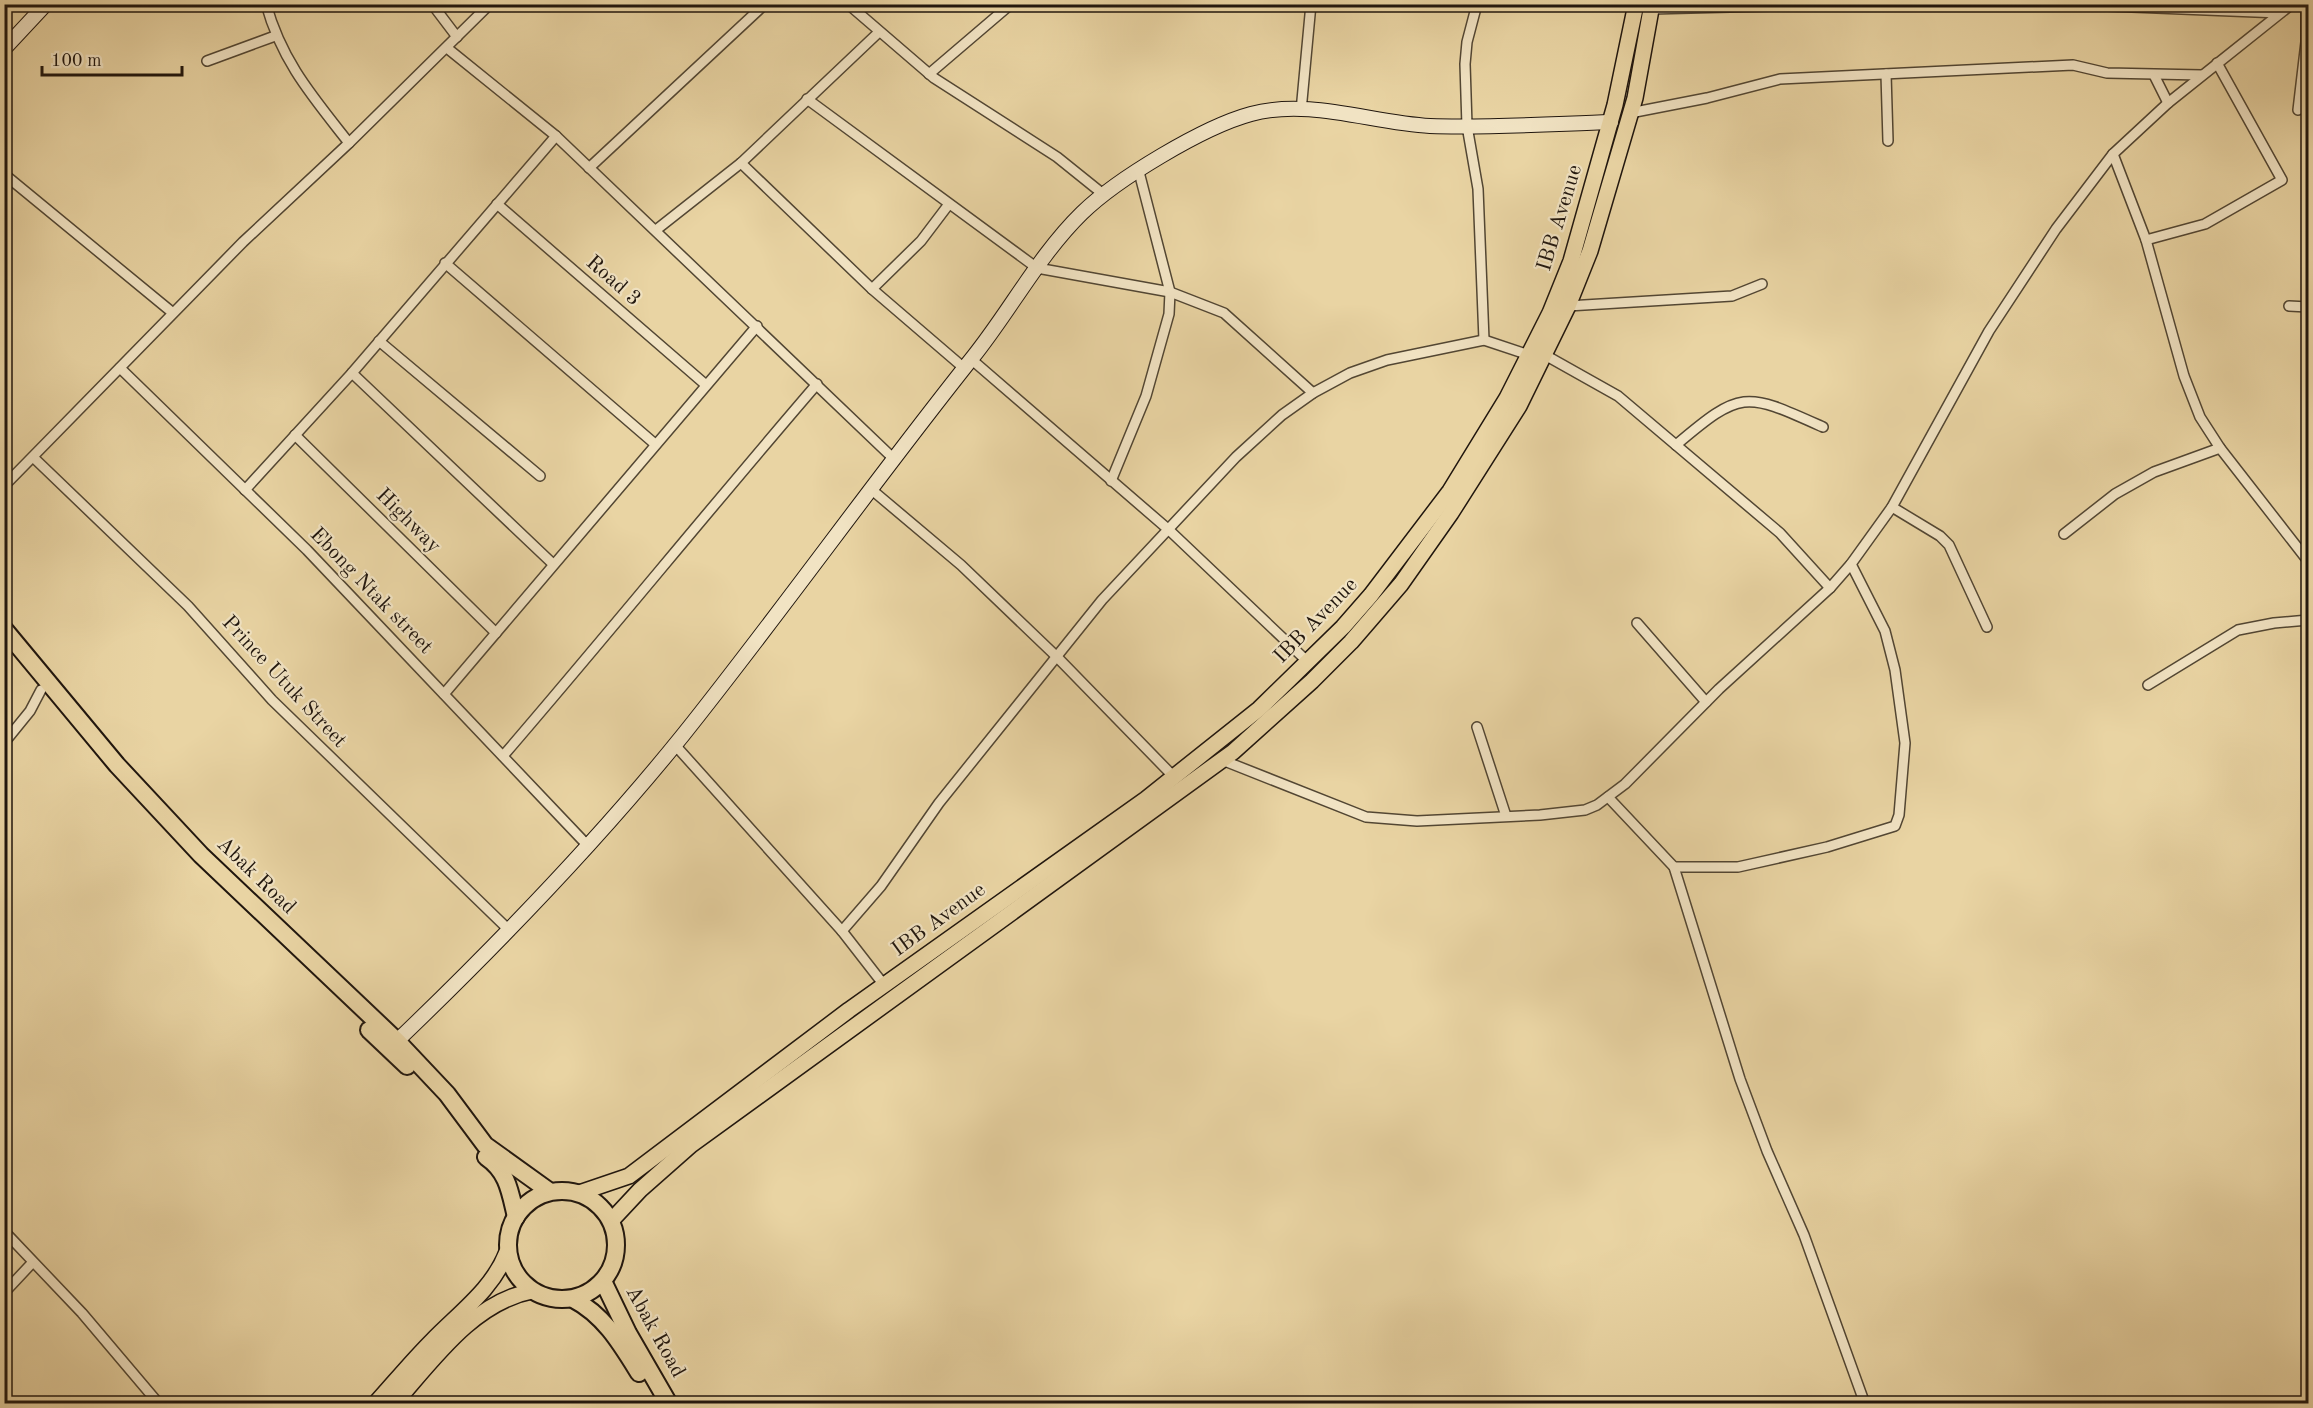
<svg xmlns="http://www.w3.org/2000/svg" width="2313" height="1408" viewBox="0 0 2313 1408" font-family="'Old Standard TT',serif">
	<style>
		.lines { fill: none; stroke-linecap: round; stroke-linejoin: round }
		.street-casing { stroke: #524633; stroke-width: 12 }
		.secondary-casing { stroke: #20160e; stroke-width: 16 }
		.primary-casing { stroke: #20160e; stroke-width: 18 }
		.highway-casing { stroke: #20160e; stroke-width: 20 }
		.street { stroke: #f1e3c3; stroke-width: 9 }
		.secondary { stroke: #f1e3c3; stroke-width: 14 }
		.primary { stroke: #e9d4a3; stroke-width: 15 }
		.highway { stroke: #e9d4a3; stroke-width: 16 }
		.labels { text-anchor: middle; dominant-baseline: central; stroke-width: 4.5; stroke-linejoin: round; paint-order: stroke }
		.street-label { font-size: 21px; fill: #20160e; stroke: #f1e3c3 }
	</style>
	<rect width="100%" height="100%" fill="#e9d4a3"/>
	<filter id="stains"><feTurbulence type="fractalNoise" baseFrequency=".00333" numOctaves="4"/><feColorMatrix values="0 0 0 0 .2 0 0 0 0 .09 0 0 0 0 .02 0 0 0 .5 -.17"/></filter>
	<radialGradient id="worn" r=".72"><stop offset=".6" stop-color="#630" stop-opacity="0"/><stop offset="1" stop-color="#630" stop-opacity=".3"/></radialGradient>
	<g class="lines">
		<g class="street-casing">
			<g id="street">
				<path d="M266,4C282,62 313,97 349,143"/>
				<path d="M432,4L457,37"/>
				<path d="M848,4L934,78L1057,157L1103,194"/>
				<path d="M1477,4L1467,42L1465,64L1467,126L1478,189L1484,340"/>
				<path d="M2058,4L2280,13"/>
				<path d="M1651,9L1856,4"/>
				<path d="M447,48L556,136L895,460"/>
				<path d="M207,61L275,36"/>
				<path d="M929,74L1011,4"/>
				<path d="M1886,74L1888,141"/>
				<path d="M2154,75L2168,103"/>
				<path d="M807,99L1037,268L1170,292L1224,313L1313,393"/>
				<path d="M2298,110L2306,42V4"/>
				<path d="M1301,111L1311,4"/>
				<path d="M1630,113L1707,98L1780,79L2073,65L2107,73L2202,75"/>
				<path d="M2113,154L2146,240L2184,376L2200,417L2220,448L2308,561"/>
				<path d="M741,163L872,289L964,368"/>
				<path d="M589,168L765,4"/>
				<path d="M4,174L173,313"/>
				<path d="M497,204L706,385"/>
				<path d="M656,230L741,163L879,32"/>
				<path d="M2146,240L2205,224L2282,180L2217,63"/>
				<path d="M445,263L655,444"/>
				<path d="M872,289L921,241L949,204"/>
				<path d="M1568,306L1732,296L1762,284"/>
				<path d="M2289,306L2308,307"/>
				<path d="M379,341L540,476"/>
				<path d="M1545,355L1618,396L1780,533L1830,588"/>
				<path d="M971,359L1169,530L1308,662"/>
				<path d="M120,368L307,550L589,847"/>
				<path d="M352,373L553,564"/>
				<path d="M295,435L496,633"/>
				<path d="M1676,445C1742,389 1745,392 1823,427"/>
				<path d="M34,458L188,606L272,700L510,931"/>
				<path d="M1111,481L1146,396L1169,314L1170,292L1139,172"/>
				<path d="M4,486L243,242L349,143L490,4"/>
				<path d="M245,490L352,373L556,136"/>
				<path d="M872,490L961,565L1057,657L1174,777"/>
				<path d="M1892,507L1940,536L1949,545L1987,627"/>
				<path d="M2064,534L2115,494L2154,472L2220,448"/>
				<path d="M1637,623L1706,702"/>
				<path d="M2148,685L2238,630L2274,623L2308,620"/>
				<path d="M444,694L757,326"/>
				<path d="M1477,727L1506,816"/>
				<path d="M4,743L30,711L41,690"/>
				<path d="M675,745L842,931L884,985"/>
				<path d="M503,756C609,633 711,507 817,384"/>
				<path d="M1222,760L1366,817L1417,821L1540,815L1585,810L1597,805L1625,784L1719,689L1830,588L1851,564L1892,507L1989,331L2056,229L2113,154L2168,103L2292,4"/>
				<path d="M1608,797L1674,867L1740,1079L1767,1151L1804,1235L1865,1404"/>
				<path d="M1674,867H1738L1827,847L1895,826L1899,815L1905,743L1895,670L1885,631L1851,564"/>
				<path d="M842,931L881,886L939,803L1102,600L1236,457L1282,415L1313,393L1350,373L1387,360L1484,340L1529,355"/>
				<path d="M4,1231L82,1313L159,1404"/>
				<path d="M4,1293L32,1263"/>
			</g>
		</g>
		<g class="secondary-casing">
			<g id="secondary">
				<path d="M4,49L46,4"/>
				<path d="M397,1041C498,944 595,844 683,735C782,611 874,481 973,357C1010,311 1039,255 1082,213C1117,179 1203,127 1251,114C1309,98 1372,123 1430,126C1490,128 1551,124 1611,122"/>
			</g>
		</g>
		<g class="primary-casing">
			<g id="primary">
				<path d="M579,1193L629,1176L849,1010L1146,799L1259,709L1343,627L1371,595L1450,491L1507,398L1550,313L1571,261L1615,105L1636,4"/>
				<path d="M611,1221L640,1190L691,1145L1233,752L1312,681L1351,642L1401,584L1451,513L1519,406L1568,306L1590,251L1635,98L1652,4"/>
				<path d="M375,1404C394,1383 412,1361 432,1341C459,1313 493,1289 507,1252"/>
				<path d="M394,1404C432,1361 473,1302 532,1291"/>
			</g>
		</g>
		<g class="highway-casing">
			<g id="highway">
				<path d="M4,629L117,765L201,855L397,1041L447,1094L485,1145L549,1191"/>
				<path d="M369,1030L407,1066"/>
				<path d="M486,1157C508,1172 510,1192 516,1217"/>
				<circle cx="562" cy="1245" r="54"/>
				<path d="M603,1281L628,1333L669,1404"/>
				<path d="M573,1299C604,1315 621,1344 639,1373"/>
			</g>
		</g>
		<use href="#street" class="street"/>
		<use href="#secondary" class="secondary"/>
		<use href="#primary" class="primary"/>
		<use href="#highway" class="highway"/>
	</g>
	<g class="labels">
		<g class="street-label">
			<text transform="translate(1560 218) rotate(-73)">IBB Avenue</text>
			<text transform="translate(613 281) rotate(41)">Road 3</text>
			<text transform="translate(408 521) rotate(45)">Highway</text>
			<text transform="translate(371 591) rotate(46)">Ebong Ntak street</text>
			<text transform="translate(1316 621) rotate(-46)">IBB Avenue</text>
			<text transform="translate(284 682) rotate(47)">Prince Utuk Street</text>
			<text transform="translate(256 876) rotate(44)">Abak Road</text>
			<text transform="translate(939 920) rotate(-36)">IBB Avenue</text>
			<text transform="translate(655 1332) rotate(61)">Abak Road</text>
		</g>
	</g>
	<rect width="2313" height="1408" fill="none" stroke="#e9d4a3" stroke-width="24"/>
	<rect x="6" y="6" width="2301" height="1396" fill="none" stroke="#20160e" stroke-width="3"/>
	<rect x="12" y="12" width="2289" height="1384" fill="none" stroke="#20160e" stroke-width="1.5"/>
	<path d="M42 66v9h140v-9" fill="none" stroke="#20160e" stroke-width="3"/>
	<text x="51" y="66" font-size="18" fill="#20160e" stroke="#f1e3c3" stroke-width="4.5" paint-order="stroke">100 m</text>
	<rect width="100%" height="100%" filter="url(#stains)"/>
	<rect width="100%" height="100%" fill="url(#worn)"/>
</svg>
